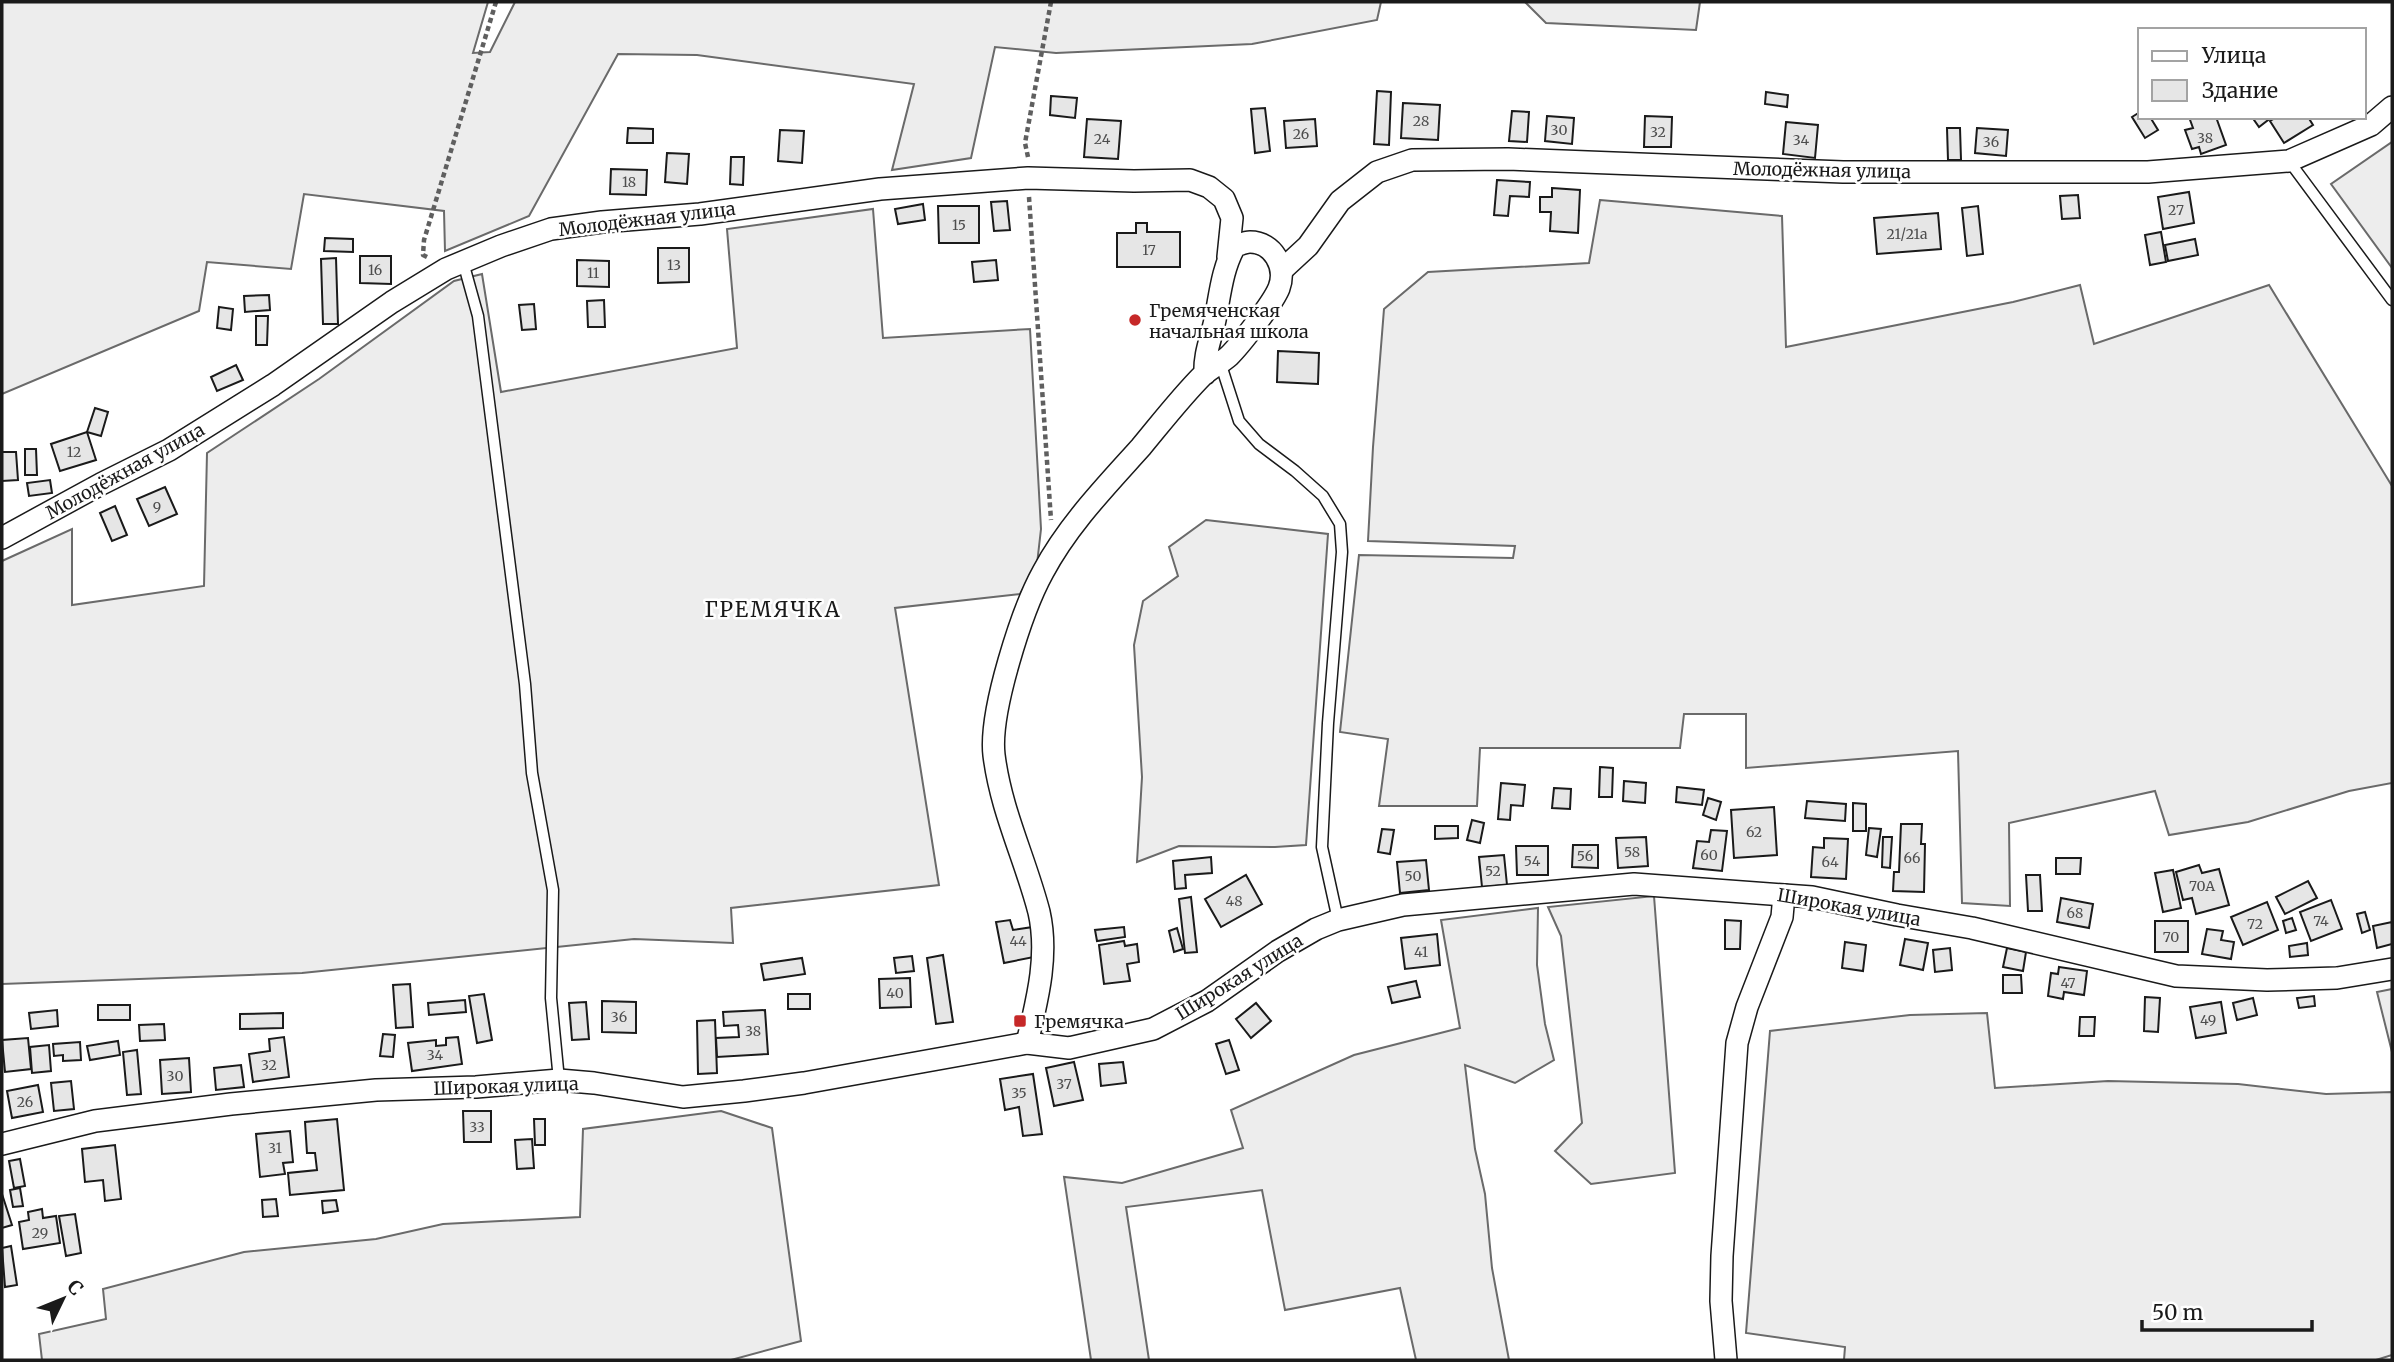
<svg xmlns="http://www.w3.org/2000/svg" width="2394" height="1362" viewBox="0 0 2394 1362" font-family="Merriweather,serif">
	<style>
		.built { fill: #ededed; stroke: #6a6a6a; stroke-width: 2 }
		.building { fill: #e6e6e6; stroke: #1a1a1a; stroke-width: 2 }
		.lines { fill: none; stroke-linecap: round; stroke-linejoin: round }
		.lane-casing { stroke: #1a1a1a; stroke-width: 13 }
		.street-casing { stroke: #1a1a1a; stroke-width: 24 }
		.path { stroke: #5f5f5f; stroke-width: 4.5; stroke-dasharray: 5 3.5; stroke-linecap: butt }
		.lane { stroke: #fff; stroke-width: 10 }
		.street { stroke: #fff; stroke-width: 21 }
		.poi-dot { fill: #c62828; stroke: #fff; stroke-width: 2.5 }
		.labels { text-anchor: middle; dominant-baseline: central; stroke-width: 5; stroke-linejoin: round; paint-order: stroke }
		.number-label { font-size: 14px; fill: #4d4d4d }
		.street-label { font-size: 18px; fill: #1a1a1a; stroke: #fff }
		.poi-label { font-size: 18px; fill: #1a1a1a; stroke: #fff; text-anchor: start }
		.quarter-label { font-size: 21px; letter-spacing: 2px; fill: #1a1a1a; stroke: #fff }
	</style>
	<rect width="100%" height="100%" fill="#fff"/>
	<g class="built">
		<path d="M2,2H488L473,53L490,52L515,2H1381L1377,20L1252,44L1056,53L995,47L971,158L892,170L914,84L697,55L618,54L529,216L445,251L444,211L304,194L291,269L207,262L199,311L2,394Z"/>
		<path d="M1525,2H1700L1696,30L1546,23Z"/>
		<path d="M2392,142V268L2331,184Z"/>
		<path d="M1600,200L1782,216L1786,347L2013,302L2080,285L2094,344L2269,285L2392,486V783L2349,791L2248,822L2169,835L2155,791L2009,823L2010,906L1962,903L1958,751L1746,768V714H1684L1680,748H1480L1477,806H1379L1388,739L1340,732L1359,555L1513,558L1515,546L1368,541L1373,447L1384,309L1428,272L1589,263Z"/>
		<path d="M873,209L883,338L1030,329L1041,529L1037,564L1020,594L895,608L939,885L731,908L733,943L634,939L302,973L2,984V561L72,529V605L204,586L207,453L319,379L454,281L482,274L501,392L737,348L727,229Z"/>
		<path d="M1206,520L1328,534L1306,845L1275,847L1179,846L1137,862L1142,777L1134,645L1143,601L1178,576L1169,547Z"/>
		<path d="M1654,896L1675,1173L1591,1184L1555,1151L1582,1123L1561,936L1548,907Z"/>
		<path d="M1538,908L1537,965L1545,1024L1554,1060L1515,1083L1465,1065L1475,1149L1485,1194L1492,1268L1509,1360H1416L1400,1288L1285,1310L1262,1190L1126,1207L1149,1360H1091L1064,1177L1122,1183L1243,1148L1231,1110L1354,1055L1460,1028L1441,920Z"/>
		<path d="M2392,989V1052L2377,992Z"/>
		<path d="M1987,1013L1995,1088L2108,1081L2238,1084L2326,1094L2392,1092V1355L2376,1360H1844L1845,1347L1746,1333L1770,1031L1910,1015Z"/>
		<path d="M721,1111L772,1128L801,1341L731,1360H42L39,1334L106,1319L103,1289L244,1252L376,1239L443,1224L580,1217L583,1129Z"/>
	</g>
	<g class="building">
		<path d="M1377,91L1391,92L1389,145L1374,144Z"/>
		<path d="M1766,92L1788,95L1787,107L1765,104Z"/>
		<path d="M1051,96L1077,98L1075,118L1050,115Z"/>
		<path d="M1403,103L1440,105L1438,140L1401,138Z"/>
		<path d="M1265,108L1270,151L1255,153L1251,109Z"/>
		<path d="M1512,111L1529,112L1527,142L1509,141Z"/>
		<path d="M2140,112V117H2150L2158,130L2145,138L2132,117Z"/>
		<path d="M1547,116L1574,118L1572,144L1545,141Z"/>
		<path d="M1645,116L1672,117L1671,147H1644Z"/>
		<path d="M2189,117H2216L2226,145L2201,154L2199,147L2192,149L2185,130L2193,128Z"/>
		<path d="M2252,117H2272L2259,127Z"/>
		<path d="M2277,117H2308L2313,125L2284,143L2270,121Z"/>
		<path d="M1087,119L1121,121L1118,159L1084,157Z"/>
		<path d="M1315,119L1317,146L1286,148L1284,121Z"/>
		<path d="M1786,122L1818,125L1815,158L1783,154Z"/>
		<path d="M628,128L653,129V143H627Z"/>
		<path d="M1947,128H1960L1961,160H1948Z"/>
		<path d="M1977,128L2008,130L2006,156L1975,153Z"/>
		<path d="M780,130L804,131L802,163L778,161Z"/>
		<path d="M667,153L689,154L687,184L665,182Z"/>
		<path d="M731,157H744L743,185L730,184Z"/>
		<path d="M611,169L647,170L646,195L610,194Z"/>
		<path d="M1497,180L1530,182L1529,197L1510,196L1508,216L1494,215Z"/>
		<path d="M1552,188L1580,190L1578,233L1550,231L1551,212H1540V197H1552Z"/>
		<path d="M2189,192L2194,223L2163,229L2158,197Z"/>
		<path d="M2078,195L2080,218L2062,219L2060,196Z"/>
		<path d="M1007,201L1010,230L994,231L991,202Z"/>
		<path d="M923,204L925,220L898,224L895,209Z"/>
		<path d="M938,206H979V243H939Z"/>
		<path d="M1978,206L1983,254L1967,256L1962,208Z"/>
		<path d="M1938,213L1941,249L1877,254L1874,218Z"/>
		<path d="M1136,223H1147V232H1180V267H1117V233H1136Z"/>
		<path d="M2161,232L2166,262L2150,265L2145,235Z"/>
		<path d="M325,238L353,239V252L324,251Z"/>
		<path d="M2195,239L2198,255L2168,261L2165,245Z"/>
		<path d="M658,248H689V282L658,283Z"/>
		<path d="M360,256H391V284L360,283Z"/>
		<path d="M336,258L338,324H323L321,259Z"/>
		<path d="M577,260L609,261V287L577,286Z"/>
		<path d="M996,260L998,280L974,282L972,262Z"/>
		<path d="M269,295L270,310L245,312L244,296Z"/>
		<path d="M604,300L605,327H588L587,301Z"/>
		<path d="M534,304L536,329L522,330L519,305Z"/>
		<path d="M219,307L233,309L231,330L217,328Z"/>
		<path d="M256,316H268L267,345H256Z"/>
		<path d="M1278,351L1319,353L1318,384L1277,382Z"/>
		<path d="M236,365L243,380L217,391L211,377Z"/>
		<path d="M95,408L108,412L101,436L87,432Z"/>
		<path d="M87,432L96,460L60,471L51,444Z"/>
		<path d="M25,449H36L37,475H25Z"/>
		<path d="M2,452H16L18,480L2,481Z"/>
		<path d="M50,480L52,493L29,496L27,483Z"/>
		<path d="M165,487L177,514L149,526L137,499Z"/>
		<path d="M115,506L127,535L112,541L100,513Z"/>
		<path d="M1600,767L1613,768L1612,797H1599Z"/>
		<path d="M1624,781L1646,783L1645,803L1623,801Z"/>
		<path d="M1501,783L1525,785L1523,806L1511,805L1510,820L1498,819Z"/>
		<path d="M1677,787L1704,790L1702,805L1676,802Z"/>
		<path d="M1554,788L1571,789L1570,809L1552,808Z"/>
		<path d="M1708,798L1721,802L1716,820L1703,815Z"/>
		<path d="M1807,801L1846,804L1845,821L1805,818Z"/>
		<path d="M1853,803L1866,804V831H1853Z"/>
		<path d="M1774,807L1777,855L1734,858L1731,810Z"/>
		<path d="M1472,820L1484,823L1480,843L1467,840Z"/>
		<path d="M1901,824H1922L1921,844H1925L1924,892L1893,891L1894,872H1899Z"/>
		<path d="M1435,826H1458V838L1435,839Z"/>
		<path d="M1869,828L1881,829L1877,857L1866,855Z"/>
		<path d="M1382,829L1394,830L1390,854L1378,852Z"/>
		<path d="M1711,830L1727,831L1722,871L1693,868L1697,841L1709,842Z"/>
		<path d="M1646,837L1648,866L1618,868L1616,838Z"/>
		<path d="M1883,837H1892L1890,868L1882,867Z"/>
		<path d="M1824,838L1848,839L1846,879L1811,877L1813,847L1824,848Z"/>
		<path d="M1573,845H1598V868L1572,867Z"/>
		<path d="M1516,846H1548V875H1517Z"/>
		<path d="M1504,855L1507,885L1482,887L1479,857Z"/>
		<path d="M1211,857L1212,873L1185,875L1186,888L1175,889L1173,861Z"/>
		<path d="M2056,858H2081L2080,874H2056Z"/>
		<path d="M1426,860L1429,890L1400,893L1397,862Z"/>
		<path d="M2199,865L2202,873L2219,869L2229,905L2196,914L2192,898L2183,900L2176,872Z"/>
		<path d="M2173,870L2181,908L2163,912L2155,873Z"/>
		<path d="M1246,875L1262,904L1221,927L1205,899Z"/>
		<path d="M2026,875H2040L2042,911H2028Z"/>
		<path d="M2308,881L2317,898L2285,914L2276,897Z"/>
		<path d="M1191,897L1197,952L1185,953L1179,899Z"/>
		<path d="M2061,898L2093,904L2089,928L2057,922Z"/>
		<path d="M2331,900L2342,929L2311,941L2300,912Z"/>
		<path d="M2267,902L2278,930L2243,945L2231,917Z"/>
		<path d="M2365,912L2370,930L2362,933L2357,914Z"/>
		<path d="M2292,918L2296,930L2286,933L2283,921Z"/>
		<path d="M1010,920L1013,930L1033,927L1039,956L1004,963L996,922Z"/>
		<path d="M1725,920L1741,921L1740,949H1725Z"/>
		<rect x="2155" y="921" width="33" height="31"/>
		<path d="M2392,922V944L2377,948L2373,926Z"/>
		<path d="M1124,927L1125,937L1097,941L1095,930Z"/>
		<path d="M1177,928L1183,949L1174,952L1169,931Z"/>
		<path d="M2207,929L2223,931L2221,940L2234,942L2231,959L2202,954Z"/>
		<path d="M1437,934L1440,965L1405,969L1401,938Z"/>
		<path d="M1905,939L1928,943L1923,970L1900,965Z"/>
		<path d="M1124,941L1125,946L1137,944L1139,962L1127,964L1130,981L1104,984L1099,945Z"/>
		<path d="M1845,942L1866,945L1863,971L1842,968Z"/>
		<path d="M2307,943L2308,955L2290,957L2289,946Z"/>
		<path d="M1950,948L1952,970L1935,972L1933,950Z"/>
		<path d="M2007,948L2026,952L2023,971L2003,967Z"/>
		<path d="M943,955L953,1022L936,1024L927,958Z"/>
		<path d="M912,956L914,971L896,973L894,958Z"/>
		<path d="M802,958L805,974L764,980L761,964Z"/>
		<path d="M2059,967L2087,971L2084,995L2064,992L2063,999L2048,996L2051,973L2058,974Z"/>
		<path d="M2003,975H2021L2022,993H2003Z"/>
		<path d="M910,978L911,1007L880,1008L879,979Z"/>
		<path d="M1416,981L1420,997L1392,1003L1388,987Z"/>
		<path d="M410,984L413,1027L396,1028L393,985Z"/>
		<path d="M484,994L492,1040L477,1043L469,996Z"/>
		<rect x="788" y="994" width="22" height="15"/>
		<path d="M2314,996L2315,1006L2299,1008L2297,998Z"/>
		<path d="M2145,997L2160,998L2158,1032L2144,1031Z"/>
		<path d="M2253,998L2257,1015L2237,1020L2233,1003Z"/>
		<path d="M465,1000L466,1012L429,1015L428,1003Z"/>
		<path d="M602,1001L636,1002V1033L602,1032Z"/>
		<path d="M586,1002L589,1039L572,1040L569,1003Z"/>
		<path d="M2221,1002L2226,1033L2196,1038L2190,1007Z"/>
		<path d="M1256,1003L1271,1021L1251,1038L1236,1019Z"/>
		<rect x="98" y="1005" width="32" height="15"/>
		<path d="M57,1010L58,1026L31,1029L29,1013Z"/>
		<path d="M765,1010L768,1054L717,1057L716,1038L739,1037L738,1025L724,1026L723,1012Z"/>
		<path d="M283,1013V1028L240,1029V1014Z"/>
		<path d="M2080,1017H2095L2094,1036H2079Z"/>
		<path d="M715,1020L717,1073L698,1074L697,1021Z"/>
		<path d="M164,1024L165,1040L140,1041L139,1025Z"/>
		<path d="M383,1034L395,1035L393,1057L380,1056Z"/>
		<path d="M284,1037L289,1077L253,1082L249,1054L270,1051L269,1039Z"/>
		<path d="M458,1037L462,1064L412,1071L408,1043L436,1040V1046L446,1045V1038Z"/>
		<path d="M28,1038L31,1069L5,1072L2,1040Z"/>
		<path d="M1229,1040L1239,1070L1226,1074L1216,1044Z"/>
		<path d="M118,1041L120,1055L90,1060L87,1046Z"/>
		<path d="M80,1042L81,1060L63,1061V1055L54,1056L53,1044Z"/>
		<path d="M49,1045L51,1071L32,1073L30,1047Z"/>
		<path d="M137,1050L141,1094L127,1095L123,1052Z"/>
		<path d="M189,1058L191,1092L162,1094L160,1060Z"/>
		<path d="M1074,1062L1083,1100L1054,1106L1046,1068Z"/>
		<path d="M1123,1062L1126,1083L1101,1086L1099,1064Z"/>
		<path d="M241,1065L244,1087L216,1090L214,1068Z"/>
		<path d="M1033,1074L1042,1134L1023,1136L1019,1107L1005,1110L1000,1079Z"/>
		<path d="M71,1081L74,1109L54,1111L51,1083Z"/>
		<path d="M38,1085L43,1112L12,1118L7,1091Z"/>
		<path d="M463,1111H491V1142H464Z"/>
		<path d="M337,1119L344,1190L290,1195L288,1173L317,1170L315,1153H307L305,1122Z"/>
		<path d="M534,1119H545V1145H535Z"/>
		<path d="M290,1131L293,1162L283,1163L285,1174L260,1177L256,1134Z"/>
		<path d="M532,1139L534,1168L517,1169L515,1140Z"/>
		<path d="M115,1145L121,1199L105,1201L103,1180L85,1182L82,1149Z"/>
		<path d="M20,1159L25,1186L14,1188L9,1161Z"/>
		<path d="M20,1188L23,1206L13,1207L10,1190Z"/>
		<path d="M2,1194L12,1225L2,1228Z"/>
		<path d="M276,1199L278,1216L263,1217L262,1200Z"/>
		<path d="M336,1200L338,1211L323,1213L322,1201Z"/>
		<path d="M42,1209L43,1218L56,1216L60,1243L23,1249L19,1222L29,1220L28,1212Z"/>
		<path d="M75,1214L81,1253L66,1256L59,1216Z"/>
		<path d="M11,1246L17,1285L5,1287L2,1248Z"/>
	</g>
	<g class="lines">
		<g class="lane-casing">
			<g id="lane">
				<path d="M2289,161L2392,300"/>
				<path d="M463,262L478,316L525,684L532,773L553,890L551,998L559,1080"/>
				<path d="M1220,362L1239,421L1259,444L1295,471L1323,496L1340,524L1342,552L1328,723L1322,847L1338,920"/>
			</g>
		</g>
		<g class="street-casing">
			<g id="street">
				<path d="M1282,270L1308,246L1340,201L1377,172L1412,160L1508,159L1843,172H2148L2289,161L2371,125L2392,107"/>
				<path d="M2,538L101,484L169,450L273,385L392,302L446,269L501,246L551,229L602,222L700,214L880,189L1028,178L1134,181L1190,180L1209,187L1224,199L1232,218L1228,257"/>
				<path d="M1027,1043C1037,1001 1049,956 1039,912C1025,858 1001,811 994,755C989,712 1022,610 1043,572C1068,525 1106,486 1141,447C1161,423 1181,397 1203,375C1211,368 1221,363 1229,356C1241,344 1273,303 1279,288C1287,267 1273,242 1250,242C1245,242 1239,245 1235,246C1222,269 1220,295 1215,320C1211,339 1204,354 1205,374"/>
				<path d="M2,1144L95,1121L231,1104L376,1090L476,1087L559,1080L594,1083L683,1097L744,1091L804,1083L1027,1043L1069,1048L1153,1029L1207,1001L1278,951L1316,929L1338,920L1403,905L1634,884L1812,897L1897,915L1972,928L2176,976L2267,980L2337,978L2392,969"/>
				<path d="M1726,1360L1721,1301L1722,1256L1737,1043L1747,1007L1782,917L1784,895"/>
			</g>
		</g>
		<g class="path">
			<path d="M1028,157L1025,143L1051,2"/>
			<path d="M1029,197L1051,520"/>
			<path d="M427,257L423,255L424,240L496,2"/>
		</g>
		<use href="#lane" class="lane"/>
		<use href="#street" class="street"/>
	</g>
	<g class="poi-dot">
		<circle cx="1135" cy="320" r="7"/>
		<rect x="1013" y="1014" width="14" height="14" rx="3.5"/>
	</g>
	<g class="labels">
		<g class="number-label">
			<text x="1421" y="121">28</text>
			<text x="1559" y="130">30</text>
			<text x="1658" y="132">32</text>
			<text x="1301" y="134">26</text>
			<text x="2205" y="138">38</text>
			<text x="1102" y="139">24</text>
			<text x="1801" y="140">34</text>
			<text x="1991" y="142">36</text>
			<text x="629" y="182">18</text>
			<text x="2176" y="210">27</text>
			<text x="959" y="225">15</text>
			<text x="1907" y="234">21/21а</text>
			<text x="1149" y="250">17</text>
			<text x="674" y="265">13</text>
			<text x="375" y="270">16</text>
			<text x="593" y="273">11</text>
			<text x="74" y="452">12</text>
			<text x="157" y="507">9</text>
			<text x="1754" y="832">62</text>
			<text x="1632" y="852">58</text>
			<text x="1709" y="855">60</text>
			<text x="1585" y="856">56</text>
			<text x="1912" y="858">66</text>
			<text x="1532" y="861">54</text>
			<text x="1830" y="862">64</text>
			<text x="1493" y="871">52</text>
			<text x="1413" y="876">50</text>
			<text x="2202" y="886">70А</text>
			<text x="1234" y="901">48</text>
			<text x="2075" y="913">68</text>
			<text x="2321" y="921">74</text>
			<text x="2255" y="924">72</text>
			<text x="2171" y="937">70</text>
			<text x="1018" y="941">44</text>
			<text x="1421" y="952">41</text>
			<text x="2068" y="983">47</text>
			<text x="895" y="993">40</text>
			<text x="619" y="1017">36</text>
			<text x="2208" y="1020">49</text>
			<text x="753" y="1031">38</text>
			<text x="435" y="1055">34</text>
			<text x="269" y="1065">32</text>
			<text x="175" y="1076">30</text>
			<text x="1064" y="1084">37</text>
			<text x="1019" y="1093">35</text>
			<text x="25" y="1102">26</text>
			<text x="477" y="1127">33</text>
			<text x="275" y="1148">31</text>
			<text x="40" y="1233">29</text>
		</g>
		<g class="street-label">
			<text transform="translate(1822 170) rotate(1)">Молодёжная улица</text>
			<text transform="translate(647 219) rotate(-7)">Молодёжная улица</text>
			<text transform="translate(125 471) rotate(-29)">Молодёжная улица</text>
			<text transform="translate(1849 907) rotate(10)">Широкая улица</text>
			<text transform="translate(1239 977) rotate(-32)">Широкая улица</text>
			<text transform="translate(506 1086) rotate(-2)">Широкая улица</text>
		</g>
		<g class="poi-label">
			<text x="1149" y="310">Гремяченская<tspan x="1149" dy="21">начальная школа</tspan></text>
			<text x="1034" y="1021">Гремячка</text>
		</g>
		<g class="quarter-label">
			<text x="773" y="609">ГРЕМЯЧКА</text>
		</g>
	</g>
	<rect width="2394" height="1362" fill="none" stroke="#1a1a1a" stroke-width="7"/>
	<rect x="2138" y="28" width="228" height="91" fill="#ffffff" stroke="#a3a3a3" stroke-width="2"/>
	<rect x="2152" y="51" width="35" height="10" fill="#ffffff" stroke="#a3a3a3" stroke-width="2"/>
	<text x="2202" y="63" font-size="21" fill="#1a1a1a">Улица</text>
	<rect x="2152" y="80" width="35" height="21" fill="#e6e6e6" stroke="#a3a3a3" stroke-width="2"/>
	<text x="2202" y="98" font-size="21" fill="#1a1a1a">Здание</text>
	<g transform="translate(63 1299) rotate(47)" stroke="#ffffff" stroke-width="5" paint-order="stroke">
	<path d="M0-5L12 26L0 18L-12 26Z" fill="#1a1a1a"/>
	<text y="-10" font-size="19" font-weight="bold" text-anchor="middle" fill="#1a1a1a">С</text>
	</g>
	<path d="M2142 1320v10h170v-10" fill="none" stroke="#1a1a1a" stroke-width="3.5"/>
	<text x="2152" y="1320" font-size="21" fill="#1a1a1a" stroke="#ffffff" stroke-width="5" paint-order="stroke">50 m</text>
</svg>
